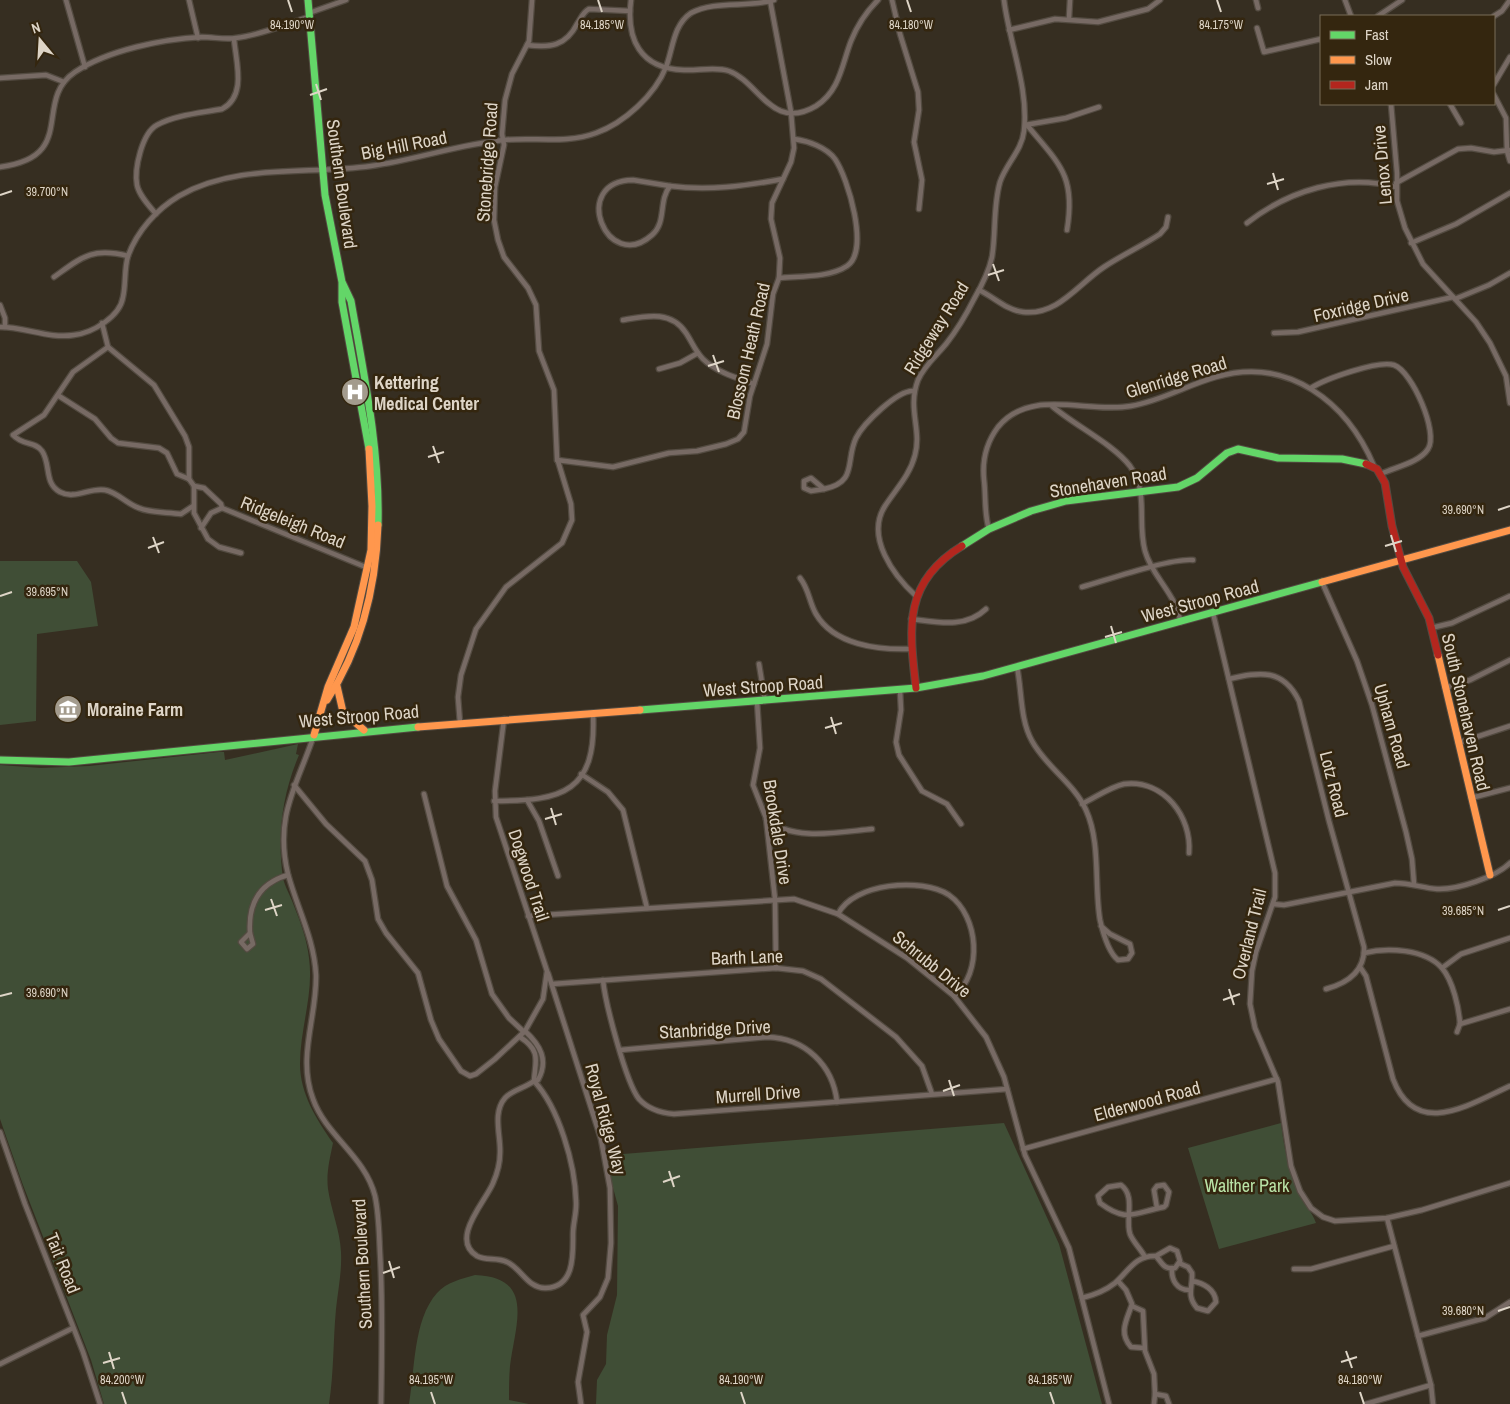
<svg xmlns="http://www.w3.org/2000/svg" width="1510" height="1404" viewBox="0 0 1510 1404" font-family="'Archivo Narrow',sans-serif">
	<style>
		.green { fill: #404e36 }
		.lines { fill: none; stroke-linecap: round; stroke-linejoin: round }
		.street-casing { stroke: #534b41; stroke-width: 7 }
		.fast-casing { stroke: #534b41; stroke-width: 9 }
		.slow-casing { stroke: #534b41; stroke-width: 9 }
		.jam-casing { stroke: #534b41; stroke-width: 9 }
		.street { stroke: #776a64; stroke-width: 4.5 }
		.fast { stroke: #63d668; stroke-width: 7 }
		.slow { stroke: #ff974d; stroke-width: 7 }
		.jam { stroke: #b3261e; stroke-width: 7 }
		.ticks { fill: none; stroke: #ded5c7; stroke-width: 2 }
		.labels { text-anchor: middle; dominant-baseline: central; stroke-width: 5; stroke-linejoin: round; paint-order: stroke }
		.street-label { font-size: 18px; fill: #ded5c7; stroke: #34260f }
		.poi-label { font-size: 18px; font-weight: bold; fill: #ded5c7; stroke: #34260f; text-anchor: start }
		.park-label { font-size: 18px; fill: #b9e3a7; stroke: #34260f }
		.ticks-label { font-size: 12px; text-anchor: middle; fill: #ded5c7; stroke: #34260f; stroke-width: 5; stroke-linejoin: round; paint-order: stroke }
	</style>
	<rect width="100%" height="100%" fill="#362e21"/>
	<g class="green">
		<path d="M0,561H77L91,582L98,626L37,634L36,721L0,725Z"/>
		<path d="M298,744L296,754L299,755C282,795 277,835 283,878C285,887 291,897 294,906C301,923 307,940 309,958C314,994 300,1028 300,1064C300,1094 317,1120 333,1143C330,1158 326,1173 328,1189C331,1210 340,1230 341,1252C342,1272 338,1290 336,1309C333,1341 334,1372 329,1404H104L91,1360L23,1185L0,1119V765L41,768L89,766L219,752H224L225,760Z"/>
		<path d="M1004,1123L1059,1244L1102,1404H596L597,1380L606,1364L607,1335L617,1295L618,1206L609,1173V1167L613,1165L611,1155Z"/>
		<path d="M1281,1123C1284,1147 1288,1170 1298,1192C1303,1204 1312,1211 1316,1223L1219,1249L1188,1148Z"/>
		<path d="M475,1275C536,1277 515,1325 510,1366C509,1377 509,1389 509,1400L529,1404H409C415,1370 413,1320 437,1293C447,1282 461,1279 475,1275Z"/>
	</g>
	<g class="lines">
		<g class="street-casing">
			<g id="street">
				<path d="M66,0L85,67"/>
				<path d="M189,0L198,38"/>
				<path d="M631,0C626,39 640,69 684,70C698,71 715,66 729,71C759,82 772,132 816,106C840,91 842,64 851,41C857,26 867,11 878,0"/>
				<path d="M892,0L900,34L918,92L919,110L914,142L922,180L919,209"/>
				<path d="M1256,0L1258,8"/>
				<path d="M1345,0L1351,16"/>
				<path d="M309,13L346,0"/>
				<path d="M1378,16L1402,0"/>
				<path d="M1494,16L1502,11L1510,0"/>
				<path d="M1069,18L1070,0"/>
				<path d="M1257,28L1264,52L1321,39"/>
				<path d="M1009,30L1055,19L1098,22L1148,9L1160,0"/>
				<path d="M527,45C550,48 566,46 577,24C581,18 583,12 589,9L630,11"/>
				<path d="M0,78L46,75L64,82"/>
				<path d="M1494,84L1510,57"/>
				<path d="M1494,95L1506,118L1507,151L1510,161"/>
				<path d="M1391,104L1397,173V201L1405,228L1423,264L1476,322L1490,343L1506,376L1510,403"/>
				<path d="M1450,104L1461,123"/>
				<path d="M1025,125L1066,118L1099,107"/>
				<path d="M1027,125C1059,164 1076,175 1067,230"/>
				<path d="M0,167C79,157 32,101 75,72C108,50 163,39 202,37C214,37 225,40 236,38C262,35 285,24 309,17"/>
				<path d="M633,180L670,186C658,201 667,222 652,235C607,275 569,181 633,180Z"/>
				<path d="M1396,183L1458,149L1471,148L1494,152L1510,150"/>
				<path d="M670,186C708,191 745,186 783,179"/>
				<path d="M156,214C149,206 139,195 137,185C134,169 142,133 157,125C175,115 201,113 222,109C247,96 236,62 234,39"/>
				<path d="M1247,223C1288,191 1344,173 1396,187"/>
				<path d="M1411,243L1456,224L1510,193"/>
				<path d="M54,277C82,257 92,247 128,256"/>
				<path d="M779,278C799,276 829,278 847,266C870,251 848,178 835,159C826,147 808,141 794,139"/>
				<path d="M979,290C994,297 1006,310 1023,312C1058,316 1078,284 1104,267C1122,255 1142,246 1160,234L1166,227L1168,217"/>
				<path d="M1455,299L1489,285L1510,273"/>
				<path d="M0,305L5,318V327"/>
				<path d="M623,320C646,316 671,310 686,333C692,342 695,351 703,359C716,372 737,378 754,384"/>
				<path d="M102,323L108,347L154,385L185,436L189,447V479"/>
				<path d="M0,327C25,327 49,339 74,335C92,333 120,317 123,297C126,284 124,269 128,256C137,231 157,209 179,196C236,163 308,175 371,166C416,160 459,144 504,140C534,137 567,144 596,133C624,123 655,95 666,67C673,49 673,25 691,13C715,0 748,8 774,0"/>
				<path d="M1274,333L1298,332L1453,297"/>
				<path d="M108,347L73,372L44,415L13,435C23,446 35,441 42,451C51,464 44,484 60,492C75,500 90,487 105,490C117,492 127,504 139,508C150,513 168,512 181,514L193,506"/>
				<path d="M659,369L680,363L698,353"/>
				<path d="M1311,388C1325,379 1378,360 1394,365C1412,371 1439,433 1428,449C1419,463 1395,467 1381,474"/>
				<path d="M59,396L95,419L111,438L118,443L159,448L167,453L177,474L189,479L194,486V513L208,539L219,547L241,553"/>
				<path d="M1052,406C1074,425 1113,444 1130,466C1149,492 1137,522 1145,551C1150,569 1162,581 1171,597C1176,604 1178,613 1181,622"/>
				<path d="M557,460L613,467L669,453L697,451L726,444L738,439L744,432L750,396L767,344L773,294L779,278L780,258L771,219L772,203L791,162L794,148L791,112L770,0"/>
				<path d="M811,478L824,489L811,491L804,488V481Z"/>
				<path d="M194,486L204,488L221,504L222,508"/>
				<path d="M824,489C858,482 845,461 856,438C863,424 898,389 914,391"/>
				<path d="M201,528L211,513L222,508L368,568"/>
				<path d="M989,529C984,514 986,496 984,480C982,461 986,443 998,427C1031,387 1087,414 1131,406C1161,401 1187,385 1216,377C1288,356 1347,402 1374,466"/>
				<path d="M800,578C809,589 809,602 816,614C834,645 878,650 910,649"/>
				<path d="M1322,582L1357,661L1372,705L1406,832L1412,859L1414,884"/>
				<path d="M1082,587C1107,580 1170,558 1193,560"/>
				<path d="M916,596C894,576 865,537 885,506C896,489 910,475 915,455C922,429 907,409 918,380C924,366 937,355 946,344C957,330 966,315 974,299C981,287 989,271 992,257C996,233 993,206 1000,182C1006,164 1022,150 1024,131C1029,88 1009,42 1004,0"/>
				<path d="M1213,613L1275,873V897L1256,952L1252,971L1250,1004L1255,1028L1278,1082L1291,1166L1300,1191L1311,1208L1323,1217L1335,1221L1387,1218L1422,1210L1510,1183"/>
				<path d="M911,619C937,622 965,629 986,609"/>
				<path d="M1431,628L1452,623L1510,596"/>
				<path d="M759,664L765,701"/>
				<path d="M1017,667C1022,691 1020,720 1032,741C1046,767 1074,783 1086,810C1101,843 1094,885 1100,920C1103,933 1108,952 1118,960L1128,959L1132,953L1130,944L1110,934L1101,926"/>
				<path d="M1229,679C1260,672 1283,668 1299,701L1329,821L1364,947C1365,971 1348,983 1326,989"/>
				<path d="M1445,688L1470,680L1510,660"/>
				<path d="M900,690L901,710L896,742L899,755L922,791L947,804L961,824"/>
				<path d="M757,701L760,748L753,785L766,818L775,899L776,968"/>
				<path d="M460,723L458,697L461,675L476,629L506,587L562,543L572,520L571,504L557,458L554,390L539,351L536,305L528,288L504,257L498,240L494,220L495,187L504,145L502,134L505,100L512,74L529,41L532,0"/>
				<path d="M314,735C297,786 274,816 288,874C297,908 314,938 316,975C317,1017 297,1057 313,1099C326,1136 365,1156 375,1196C379,1215 379,1234 380,1253C383,1303 382,1354 381,1404"/>
				<path d="M1458,743L1510,726"/>
				<path d="M581,774L608,792L623,810L647,908"/>
				<path d="M294,785L326,824L365,861L372,880L378,919L386,933L418,973L431,1020L439,1039L461,1071L470,1076L476,1074L495,1059L525,1031L543,999L547,971L496,817L495,791L504,719"/>
				<path d="M424,794L447,886L476,940L492,994L509,1018L524,1032"/>
				<path d="M1471,798L1510,788"/>
				<path d="M527,800L539,821L558,876"/>
				<path d="M494,801C563,801 597,792 593,713"/>
				<path d="M1082,804C1096,797 1110,787 1124,784C1164,779 1192,817 1189,853"/>
				<path d="M766,819C793,842 840,832 872,829"/>
				<path d="M1273,904L1284,905L1395,883C1410,883 1423,888 1437,889C1457,890 1496,877 1510,863"/>
				<path d="M838,914C853,883 922,877 949,895C979,916 983,973 954,996"/>
				<path d="M528,916L794,899L838,914L907,958L954,996L986,1037L1004,1077L1025,1155L1069,1248L1109,1404"/>
				<path d="M250,933C248,903 260,883 288,875"/>
				<path d="M250,933L253,944L247,949L241,942Z"/>
				<path d="M1364,953C1387,947 1425,949 1442,968C1453,981 1459,1008 1460,1024"/>
				<path d="M1360,967L1366,976L1393,1079C1416,1140 1470,1104 1510,1086"/>
				<path d="M1442,968L1461,954L1510,938"/>
				<path d="M548,973L601,1139L610,1188L611,1243L608,1278L600,1297L583,1315L587,1332L578,1382L581,1404"/>
				<path d="M603,980C605,1002 626,1083 639,1099C648,1109 661,1113 674,1114L1007,1089"/>
				<path d="M552,984L776,968L803,971L821,979L896,1037L922,1066L932,1094"/>
				<path d="M1460,1024L1510,1009"/>
				<path d="M525,1031C540,1045 549,1060 538,1080L534,1081C525,1088 512,1090 505,1098C492,1113 501,1136 500,1153C500,1163 497,1174 493,1183C486,1201 449,1239 477,1256C486,1261 497,1257 507,1262C521,1268 528,1289 546,1288C575,1287 573,1254 573,1234C573,1223 577,1212 576,1201C575,1164 559,1108 534,1081"/>
				<path d="M1457,1032L1460,1024"/>
				<path d="M520,1037C542,1051 535,1062 534,1081"/>
				<path d="M620,1050L767,1037C805,1038 833,1065 837,1102"/>
				<path d="M0,1132L25,1204L83,1352L100,1404"/>
				<path d="M1023,1149L1277,1079"/>
				<path d="M1387,1218L1431,1385L1433,1404"/>
				<path d="M1145,1257C1141,1249 1133,1242 1130,1234C1125,1219 1136,1196 1121,1185L1108,1187L1098,1196L1100,1203C1127,1223 1133,1213 1164,1207L1166,1205L1169,1192L1164,1185L1157,1186L1154,1190L1157,1208"/>
				<path d="M1179,1263L1188,1267L1192,1273C1193,1288 1186,1295 1197,1308L1208,1311L1216,1302C1215,1289 1203,1283 1192,1281"/>
				<path d="M1172,1268C1171,1280 1177,1290 1189,1290"/>
				<path d="M1294,1269H1311L1394,1246"/>
				<path d="M1118,1281L1126,1290L1132,1304C1127,1320 1118,1332 1131,1347L1144,1348"/>
				<path d="M1082,1298C1094,1295 1105,1291 1115,1283C1128,1272 1135,1255 1156,1256C1162,1263 1164,1270 1175,1268L1180,1261L1177,1251L1170,1248L1156,1256"/>
				<path d="M1132,1306L1143,1311L1145,1351L1154,1374L1155,1394"/>
				<path d="M1418,1336L1485,1318L1510,1302"/>
				<path d="M0,1364L73,1328"/>
				<path d="M1154,1404L1155,1394L1166,1396L1169,1404"/>
				<path d="M1366,1404L1431,1385"/>
			</g>
		</g>
		<g class="fast-casing">
			<g id="fast">
				<path d="M308,0L325,195L342,282V302L369,449"/>
				<path d="M343,284L351,301C364,375 380,450 378,525"/>
				<path d="M962,546L989,529L1031,511L1066,501L1178,487L1197,478L1227,453L1238,449L1278,458L1342,459L1366,464"/>
				<path d="M640,710L916,688L983,676L1322,582"/>
				<path d="M0,760L69,762L418,727"/>
			</g>
		</g>
		<g class="slow-casing">
			<g id="slow">
				<path d="M1322,582L1510,530"/>
				<path d="M1438,655L1490,875"/>
				<path d="M337,686L343,712L364,730"/>
				<path d="M327,700C361,648 376,586 378,525"/>
				<path d="M418,727L640,710"/>
				<path d="M314,735L328,687L354,627L371,550L372,506L369,449"/>
			</g>
		</g>
		<g class="jam-casing">
			<g id="jam">
				<path d="M1366,464L1377,469L1385,483L1392,526L1403,567L1429,618L1438,655"/>
				<path d="M916,688C909,627 903,582 962,546"/>
			</g>
		</g>
		<use href="#street" class="street"/>
		<use href="#fast" class="fast"/>
		<use href="#slow" class="slow"/>
		<use href="#jam" class="jam"/>
	</g>
	<path class="ticks" d="M288,0L292,12M598,0L602,12M907,0L911,12M1217,0L1221,12M316,84L321,100M310,95L327,89M1273,173L1278,190M1267,184L1284,179M0,195L12,191M993,264L999,281M988,275L1004,270M713,355L719,372M708,366L724,361M433,446L439,463M428,457L444,452M1498,510L1510,506M1391,535L1396,552M153,537L159,553M1385,546L1402,541M148,548L164,542M0,596L12,592M1111,626L1116,643M1105,637L1122,632M831,717L836,734M825,728L842,723M551,808L556,825M545,819L562,814M271,899L277,916M265,910L282,905M1498,910L1510,906M1229,989L1234,1005M0,996L12,993M1223,1000L1240,994M949,1080L954,1096M943,1091L960,1085M669,1171L674,1187M663,1182L680,1176M389,1261L394,1278M383,1273L400,1267M1498,1311L1510,1307M1346,1351L1352,1368M109,1352L114,1369M1341,1362L1357,1357M103,1363L120,1358M122,1392L126,1404M431,1392L435,1404M741,1392L745,1404M1050,1392L1054,1404M1360,1392L1364,1404"/>
	<defs>
		<g id="hospital-disc" transform="scale(1.4375)"><circle r="9.5" fill="#a39b8d" stroke="#34260f"/><path d="M-5-5h3v3.5h4V-5h3V5h-3V1.5h-4V5h-3Z" fill="#fff"/></g>
		<g id="museum-disc" transform="scale(1.4375)"><circle r="9.5" fill="#a39b8d" stroke="#34260f"/><path d="M0-6L6-3V-2H-6V-3ZM-5-1h2V3h-2ZM-1-1h2V3h-2ZM3-1h2V3H3ZM-6 4H6V6H-6Z" fill="#fff"/></g>
	</defs>
	<g fill-rule="evenodd">
		<use href="#hospital-disc" x="355" y="392"/>
		<use href="#museum-disc" x="68" y="709"/>
	</g>
	<g class="labels">
		<g class="street-label">
			<text transform="translate(404 145) rotate(-11)">Big Hill Road</text>
			<text transform="translate(487 162) rotate(-86)">Stonebridge Road</text>
			<text transform="translate(1382 165) rotate(-95)">Lenox Drive</text>
			<text transform="translate(342 184) rotate(82)">Southern Boulevard</text>
			<text transform="translate(1361 305) rotate(-13)">Foxridge Drive</text>
			<text transform="translate(936 328) rotate(-58)">Ridgeway Road</text>
			<text transform="translate(748 351) rotate(-77)">Blossom Heath Road</text>
			<text transform="translate(1176 377) rotate(-17)">Glenridge Road</text>
			<text transform="translate(1108 482) rotate(-9)">Stonehaven Road</text>
			<text transform="translate(293 522) rotate(22)">Ridgeleigh Road</text>
			<text transform="translate(1200 601) rotate(-15)">West Stroop Road</text>
			<text transform="translate(763 686) rotate(-4)">West Stroop Road</text>
			<text transform="translate(1466 712) rotate(77)">South Stonehaven Road</text>
			<text transform="translate(359 716) rotate(-5)">West Stroop Road</text>
			<text transform="translate(1392 726) rotate(74)">Upham Road</text>
			<text transform="translate(1334 784) rotate(76)">Lotz Road</text>
			<text transform="translate(778 832) rotate(81)">Brookdale Drive</text>
			<text transform="translate(529 875) rotate(72)">Dogwood Trail</text>
			<text transform="translate(1249 934) rotate(-76)">Overland Trail</text>
			<text transform="translate(747 957) rotate(-2)">Barth Lane</text>
			<text transform="translate(932 964) rotate(39)">Schrubb Drive</text>
			<text transform="translate(715 1029) rotate(-3)">Stanbridge Drive</text>
			<text transform="translate(758 1094) rotate(-4)">Murrell Drive</text>
			<text transform="translate(1147 1101) rotate(-15)">Elderwood Road</text>
			<text transform="translate(606 1119) rotate(75)">Royal Ridge Way</text>
			<text transform="translate(63 1263) rotate(68)">Tait Road</text>
			<text transform="translate(362 1264) rotate(-93)">Southern Boulevard</text>
		</g>
		<g class="poi-label">
			<text x="374" y="382">Kettering<tspan x="374" dy="21">Medical Center</tspan></text>
			<text x="87" y="709">Moraine Farm</text>
		</g>
		<g class="park-label">
			<text x="1247" y="1185">Walther Park</text>
		</g>
	</g>
	<g class="ticks-label">
		<text x="292" y="29">84.190°W</text>
		<text x="602" y="29">84.185°W</text>
		<text x="911" y="29">84.180°W</text>
		<text x="1221" y="29">84.175°W</text>
		<text x="47" y="196">39.700°N</text>
		<text x="1463" y="514">39.690°N</text>
		<text x="47" y="596">39.695°N</text>
		<text x="1463" y="915">39.685°N</text>
		<text x="47" y="997">39.690°N</text>
		<text x="1463" y="1315">39.680°N</text>
		<text x="122" y="1384">84.200°W</text>
		<text x="431" y="1384">84.195°W</text>
		<text x="741" y="1384">84.190°W</text>
		<text x="1050" y="1384">84.185°W</text>
		<text x="1360" y="1384">84.180°W</text>
	</g>
	<rect x="1320" y="15" width="175" height="90" fill="#34260f" stroke="#786c59"/>
	<rect x="1330" y="31" width="25" height="8" fill="#63d668" stroke="#786c59"/>
	<text x="1365" y="40" font-size="15" fill="#ded5c7">Fast</text>
	<rect x="1330" y="56" width="25" height="8" fill="#ff974d" stroke="#786c59"/>
	<text x="1365" y="65" font-size="15" fill="#ded5c7">Slow</text>
	<rect x="1330" y="81" width="25" height="8" fill="#b3261e" stroke="#786c59"/>
	<text x="1365" y="90" font-size="15" fill="#ded5c7">Jam</text>
	<g transform="translate(40 40) rotate(342)" stroke="#34260f" stroke-width="4" paint-order="stroke">
	<path d="M0-4L9 19L0 12L-9 19Z" fill="#ded5c7"/>
	<text y="-8" font-size="14" font-weight="bold" text-anchor="middle" fill="#ded5c7">N</text>
	</g>
</svg>
